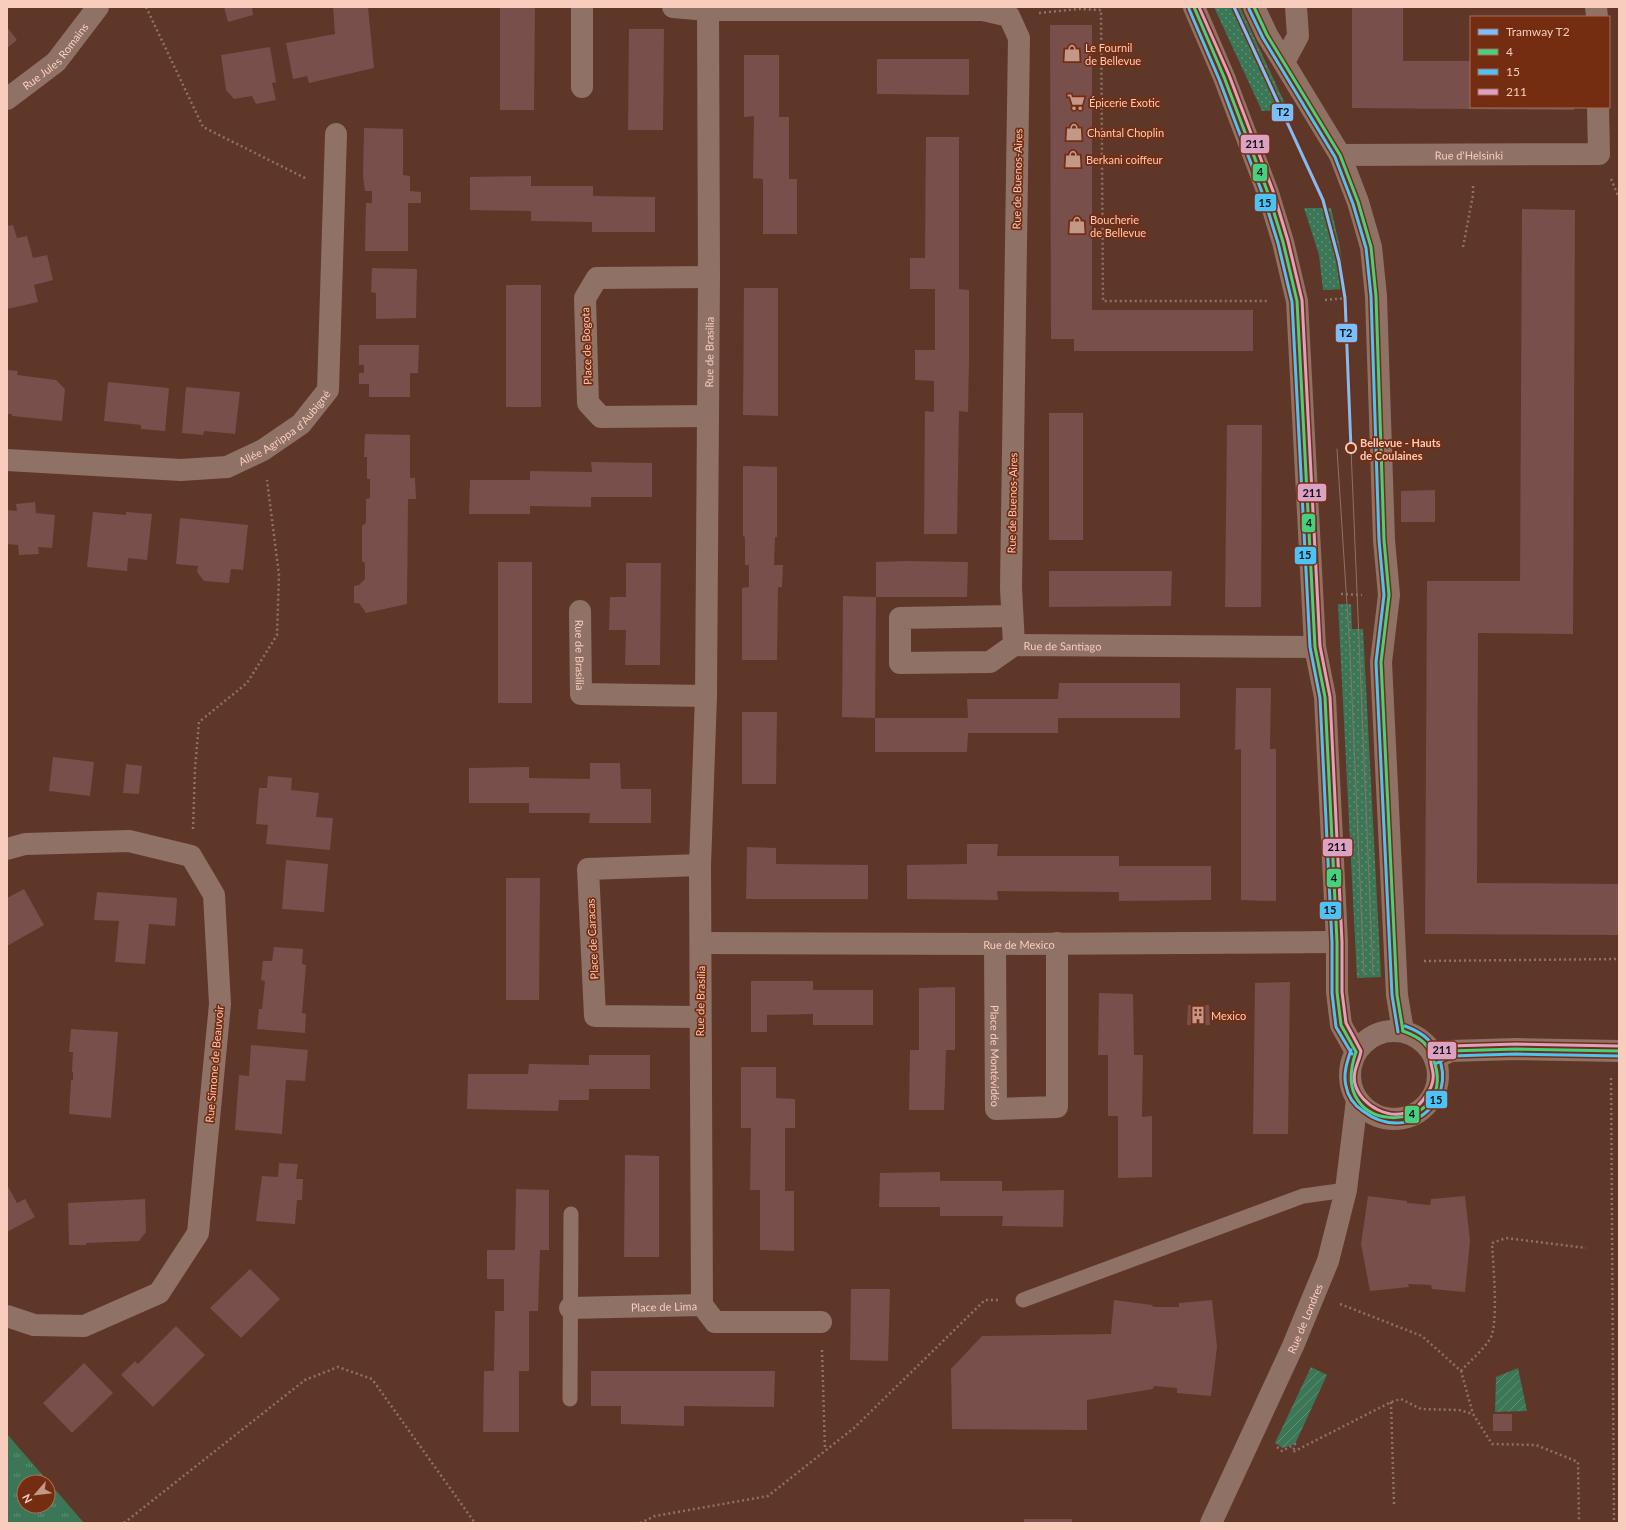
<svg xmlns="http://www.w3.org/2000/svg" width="1626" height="1530" viewBox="0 0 1626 1530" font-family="Lato,sans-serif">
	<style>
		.grass { fill: url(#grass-dots) }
		.park { fill: url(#park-tufts); fill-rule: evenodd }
		.garden { fill: url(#garden-furrows) }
		.building { fill: #784f4a }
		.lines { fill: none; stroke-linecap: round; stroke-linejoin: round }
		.path { stroke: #8e7269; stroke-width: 2.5; stroke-dasharray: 2 3; stroke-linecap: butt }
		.lane { stroke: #907165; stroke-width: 15 }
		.street { stroke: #907165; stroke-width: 22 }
		.tram { stroke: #8e7268; stroke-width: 1 }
		.bus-1-casing { stroke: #752d11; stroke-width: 6 }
		.bus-2-casing { stroke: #752d11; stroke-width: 6 }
		.bus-3-casing { stroke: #752d11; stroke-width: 6 }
		.bus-1 { stroke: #46d081; stroke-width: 3 }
		.bus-2 { stroke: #4dc2f4; stroke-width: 3 }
		.bus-3 { stroke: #dca2c4; stroke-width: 3 }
		.tram-1-casing { stroke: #752d11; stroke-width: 6 }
		.tram-1 { stroke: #7abffb; stroke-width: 3 }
		.stop-dot { fill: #752d11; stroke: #f9cdbd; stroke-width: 2 }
		.labels { text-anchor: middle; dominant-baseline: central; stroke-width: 3.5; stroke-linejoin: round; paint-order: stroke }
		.poi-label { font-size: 11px; fill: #f9cdbd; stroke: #752d11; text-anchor: start }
		.street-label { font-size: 11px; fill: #f9cdbd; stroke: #752d11 }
		.stop-label { font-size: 11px; font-weight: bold; fill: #f9cdbd; stroke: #752d11; text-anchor: start }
		.line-badge { stroke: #752d11; stroke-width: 1.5 }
		.pale-badge-label { font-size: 11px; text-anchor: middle; font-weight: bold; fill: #111 }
	</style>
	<defs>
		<pattern id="grass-dots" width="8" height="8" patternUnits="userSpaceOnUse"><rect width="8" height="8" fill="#3b7756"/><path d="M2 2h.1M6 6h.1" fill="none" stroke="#628f74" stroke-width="1.8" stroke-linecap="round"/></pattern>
		<pattern id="park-tufts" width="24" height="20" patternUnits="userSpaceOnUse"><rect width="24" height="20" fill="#3b7756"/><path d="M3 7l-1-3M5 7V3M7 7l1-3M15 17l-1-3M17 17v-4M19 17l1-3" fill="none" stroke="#628f74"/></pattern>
		<pattern id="garden-furrows" width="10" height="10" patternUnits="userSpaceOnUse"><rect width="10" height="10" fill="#3b7756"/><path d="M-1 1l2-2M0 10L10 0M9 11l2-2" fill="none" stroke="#628f74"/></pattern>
	</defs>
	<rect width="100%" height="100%" fill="#5e3728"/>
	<g class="grass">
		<path d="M1214,7H1240L1288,110L1262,111Z"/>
		<path d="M1304,208H1331L1340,248L1346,289L1323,290L1319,255Z"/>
		<path d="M1338,604H1351L1352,629H1363L1381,977L1357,978Z"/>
	</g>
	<path class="park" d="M7,1434L84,1523H7ZM24,1482H48V1506H24Z"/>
	<g class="garden">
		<path d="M1311,1367L1327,1375L1295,1444L1283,1448L1275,1443Z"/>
		<path d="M1518,1368L1527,1411L1495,1412L1496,1377Z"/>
	</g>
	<g class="building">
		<path d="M224,7H252L253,15L228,22Z"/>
		<path d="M333,7H368L374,68L309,83L307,76L293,79L286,43L335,34Z"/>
		<path d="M500,7H535L534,110H500Z"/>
		<path d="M1352,7H1403V61H1471V107H1574V110L1352,108Z"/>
		<path d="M1050,25H1092V310H1253V351H1074V339H1051Z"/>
		<path d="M7,27L17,40L7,48Z"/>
		<path d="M629,29H664L663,130H628Z"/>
		<path d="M270,47L276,82L272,83L276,100L256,104L252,96L234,99L226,90L221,55Z"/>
		<path d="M744,55H779V117H789V179H797V234H763V179L753,178L754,116L744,117Z"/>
		<path d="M877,59H969V95L877,94Z"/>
		<path d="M364,128L403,129V175L410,176V191L421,192V203H408V251H365L366,203H372V191H365L363,176Z"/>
		<path d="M926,137H959V289L969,290V362L968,412L959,411L957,534H924L925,411L934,412V381L915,380V350H935V289H910V258H925Z"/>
		<path d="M531,176V186H593V196L655,197V232H592V222L531,221V211L470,210V177Z"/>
		<path d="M1522,209L1575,210L1573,634L1478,633L1477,883L1619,884V935L1425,934L1427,581H1520Z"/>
		<path d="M13,225L17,238L27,236L33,258L47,255L53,280L34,285L38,302L7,309V226Z"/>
		<path d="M372,268L417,269L416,318L376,319V293L371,292Z"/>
		<rect x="506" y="285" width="35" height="122"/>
		<path d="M744,288H778V416L743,415Z"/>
		<path d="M359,345H419L418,373H410V397H369V384H359V373H364V365H359Z"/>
		<path d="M7,370L18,371L17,375L56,380L65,389L62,421L12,416V414H7Z"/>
		<path d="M108,382L169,388L165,431L141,429V425L104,421Z"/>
		<path d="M186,387L240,392L235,434L204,431L203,435L182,433Z"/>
		<rect x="1049" y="413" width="34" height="127"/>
		<path d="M1227,425H1262L1261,607H1225Z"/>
		<path d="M365,434L410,435V478H415L416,499H408L407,604L366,613L359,603H354V586L359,585L365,579V563L362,561V526L366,523V499L370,498V479H367V457H364Z"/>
		<path d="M591,462L652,463V497H591V507L530,506V514H469L470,480H530V471L592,472Z"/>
		<path d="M743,466L777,467V537H775L774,565H783L782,587H778L777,660H742V588L749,587V565H745V537L743,536Z"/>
		<path d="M1435,490V522H1401V491Z"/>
		<path d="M35,502L36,513L55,515L52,548L38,547L39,554L19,555L18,545L7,544V510L17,511L16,504Z"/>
		<path d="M93,512L126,515V512L152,514L147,560L128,558L127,571L87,567Z"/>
		<path d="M180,518L248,525L243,570L231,569L229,583L204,581L197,572L198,566L176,564Z"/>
		<path d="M907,561L968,562L967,597H876V562Z"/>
		<rect x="498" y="562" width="34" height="141"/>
		<path d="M626,563H661L660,665H625L626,630H609L610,597H626Z"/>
		<path d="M1049,571H1172L1171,606L1049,607Z"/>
		<path d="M843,596L876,597L875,718L842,717Z"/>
		<path d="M1059,683H1180V718H1058V733H968L967,752H875V718H968L967,699H1058Z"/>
		<path d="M1236,688H1271L1270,749H1276V901L1241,900V749L1235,750Z"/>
		<path d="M742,712H777L776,784H742Z"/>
		<path d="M53,757L94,762L90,796L49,791Z"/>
		<path d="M590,763H620L621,789H651V823H589L590,813H529V803H469V768L529,767V778L590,779Z"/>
		<path d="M126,764L142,766L139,794L123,793Z"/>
		<path d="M268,776L292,778L291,790L319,793L316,817L333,818L330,850L266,844L268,825L256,824L259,788H267Z"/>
		<path d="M967,844H998L997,856H1119V866H1211V900L1119,901V892L997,891L998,900L907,899V865L967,864Z"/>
		<path d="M747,847L776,848V864L868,865V899H746Z"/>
		<path d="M286,860L328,864L324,912L282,909Z"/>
		<path d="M506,878H540L539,1000H506Z"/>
		<path d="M24,889L44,925L7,946V898Z"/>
		<path d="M97,892L177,898L175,926L149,924L145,964L115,962L119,921L94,920Z"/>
		<path d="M274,947L303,949L302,964L306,965L302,1013L306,1014L305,1033L257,1029L259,1009H262L265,981L261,980L263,961H272Z"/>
		<path d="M751,981H813V990H873V1025H813V1014L767,1015V1032H751Z"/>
		<path d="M1290,982L1288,1134H1253L1255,983Z"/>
		<path d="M955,987V1050H946L944,1110H909L910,1050H919V988Z"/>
		<path d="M1099,993L1133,994L1134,1055H1143L1142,1117L1152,1116V1177L1118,1178V1116H1108V1055H1098Z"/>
		<path d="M1188,1005H1209L1210,1025H1187Z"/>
		<path d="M71,1029L118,1032L111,1118L69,1114L71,1080H73V1072H72L73,1052H69Z"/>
		<path d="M251,1045L308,1050L305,1081L286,1080L282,1134L235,1130L239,1075L249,1076Z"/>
		<path d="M589,1055H650V1089H589V1100H559L558,1111L467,1109L468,1074H528L529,1064L589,1065Z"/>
		<path d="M741,1067H776V1098L795,1099V1128H785V1191H794V1251L760,1250V1190H750L751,1128H741Z"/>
		<path d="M625,1155L659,1156V1257H624Z"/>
		<path d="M279,1163L298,1164L296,1179H303L302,1200H297L295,1224L256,1221L262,1176L278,1177Z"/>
		<path d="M940,1172V1181H1002V1191L1064,1190L1063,1227L1002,1226L1003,1216H940V1207H879L880,1173Z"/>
		<path d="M7,1185L17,1203L25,1199L35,1217L7,1232Z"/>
		<path d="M516,1189L549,1190V1250H540L538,1311H529V1371H519V1432H483L484,1371H494L495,1311H504V1279H487V1250H515Z"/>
		<path d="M1368,1196L1407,1201V1203L1430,1205L1431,1199L1465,1196L1470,1241L1465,1292L1432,1289L1431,1285L1408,1284L1409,1287L1370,1291L1361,1244Z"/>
		<path d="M145,1199L146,1232L139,1241L86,1243V1245H69L68,1203Z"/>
		<path d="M250,1269L280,1299L241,1338L210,1308Z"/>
		<path d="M851,1289H890L888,1361L850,1360Z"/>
		<path d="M1114,1300L1152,1305L1153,1307H1179V1303L1212,1300L1217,1347L1211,1396L1177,1393V1388L1154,1386L1153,1389L1087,1400V1430L952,1429L951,1369L982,1336L1111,1334Z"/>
		<path d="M176,1326L205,1355L153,1407L121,1375L135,1361L138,1364Z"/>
		<path d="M84,1363L113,1393L72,1433L43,1403Z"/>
		<path d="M591,1371H775L774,1407L684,1406V1426L621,1424V1406H591Z"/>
		<rect x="1493" y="1414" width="19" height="17"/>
		<rect x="1024" y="1519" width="48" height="4"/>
	</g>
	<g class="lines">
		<g class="path">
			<path d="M146,7L203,127L307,179"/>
			<path d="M1039,13L1078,9L1101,10L1103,301H1268"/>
			<path d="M1611,179L1619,198"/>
			<path d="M1463,247L1473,195V183"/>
			<path d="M1325,300L1347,298"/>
			<path d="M1341,594L1362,595"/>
			<path d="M193,829L195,769L199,722L247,683L277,635L279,575L267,480"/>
			<path d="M1424,961L1619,959"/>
			<path d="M1611,1078L1614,1523"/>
			<path d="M1340,1304L1422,1336L1461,1371L1473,1414"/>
			<path d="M822,1350L825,1450"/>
			<path d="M1461,1371C1470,1361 1483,1350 1490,1339C1499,1325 1493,1262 1492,1243L1506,1238L1586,1248"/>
			<path d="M1391,1402L1394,1505"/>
			<path d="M1277,1447L1282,1451L1295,1444L1293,1452L1391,1402L1401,1399L1421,1409L1459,1410L1473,1414L1492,1444L1536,1445L1578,1462L1579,1523"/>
			<path d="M124,1523L305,1380L338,1367L372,1379L475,1523"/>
			<path d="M640,1523L655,1516L768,1496L854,1428L985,1300H999"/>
		</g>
		<g class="lane">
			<path d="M1023,1300L1303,1196L1346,1190"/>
			<path d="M570,1399L571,1214"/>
		</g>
		<g class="street">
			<path d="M673,7L708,10H983L1009,16L1019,38L1011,588L1014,645"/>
			<path d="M1194,7L1224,77L1268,193L1283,242L1297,301L1315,647L1325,697L1337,942V992L1341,1025L1356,1052"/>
			<path d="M1254,7L1267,35L1340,155L1358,202L1371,247L1376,296L1384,540L1389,595L1381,662L1397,995L1403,1031"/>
			<path d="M1596,7L1597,17"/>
			<path d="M1284,62L1298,36L1296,7"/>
			<path d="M582,87V7"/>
			<path id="s1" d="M7,99L56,62L98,7"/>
			<path id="s2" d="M1340,155L1599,154L1598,107"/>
			<path d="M708,416L601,417L588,403L585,298L597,278L709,277"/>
			<path id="s3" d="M7,460L181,470L227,467L263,450L301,424L328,390L336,134"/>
			<path id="s4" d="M580,611L581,694L706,696"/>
			<path id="s5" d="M1012,616L900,618V663L990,662L1014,645L1315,647"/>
			<path d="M7,849L25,844L129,841L191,856L214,895L220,1004L198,1233L159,1293L84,1326L34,1325L7,1316"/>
			<path id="s6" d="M701,943L995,944L1337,942"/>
			<path id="s7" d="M995,944L996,1109L1057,1107V943"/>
			<path d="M700,1017L595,1016L588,869L700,865"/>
			<circle cx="1394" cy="1075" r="44"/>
			<path d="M1435,1059L1450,1051L1516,1049L1619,1051"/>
			<path id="s8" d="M702,1305L700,865L706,696L709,277L708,7"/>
			<path id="s9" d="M570,1308L702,1305L715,1322H821"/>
			<path id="s10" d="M1211,1523L1293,1346L1328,1261L1346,1190L1357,1100"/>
		</g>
		<g class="tram">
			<path d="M1337,449L1350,652L1364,974"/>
			<path d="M1351,449L1373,974"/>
		</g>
		<g class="bus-1-casing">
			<g id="bus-1">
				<path d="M1194,7L1224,77L1268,193L1283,242L1297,301L1315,647L1325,697L1337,942V992L1341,1025L1356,1052"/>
				<path d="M1254,7L1267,35L1340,155L1358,202L1371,247L1376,296L1384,540L1389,595L1381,662L1397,995L1403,1031"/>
				<path d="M1356,1052C1325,1140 1456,1135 1435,1064C1429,1044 1422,1038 1403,1031"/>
				<path d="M1435,1059L1450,1051L1516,1049L1619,1051"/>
			</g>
		</g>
		<g class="bus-2-casing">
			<g id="bus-2">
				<path d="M1189,9L1219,79L1263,195L1278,243L1292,302L1310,647L1320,698L1332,942V993L1336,1027L1352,1054"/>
				<path d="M1249,9L1263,38L1335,157L1353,204L1366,248L1371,296L1379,540L1384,595L1376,662L1392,995L1398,1032"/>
				<path d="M1351,1050C1347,1062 1343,1074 1346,1086C1348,1097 1354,1105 1363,1111C1388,1130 1422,1127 1438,1097C1443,1086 1444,1075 1441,1064C1434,1042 1426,1034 1405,1026"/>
				<path d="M1437,1063L1451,1056L1516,1054L1619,1056"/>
			</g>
		</g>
		<g class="bus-3-casing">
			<path id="bus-3" d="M1199,7L1229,75L1273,191L1288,241L1302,300L1320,646L1330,697L1342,942V992L1346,1023L1361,1051C1359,1063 1352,1071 1355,1084C1361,1106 1391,1122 1412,1110C1421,1105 1426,1096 1431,1087C1437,1072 1429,1067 1431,1057L1450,1046L1516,1044L1619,1046"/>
		</g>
		<use href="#bus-1" class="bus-1"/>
		<use href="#bus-2" class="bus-2"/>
		<use href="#bus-3" class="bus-3"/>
		<g class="tram-1-casing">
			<path id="tram-1" d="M1234,7L1323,200L1339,261L1345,298L1351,449"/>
		</g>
		<use href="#tram-1" class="tram-1"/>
	</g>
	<defs>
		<g id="shop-bare" transform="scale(1.38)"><path d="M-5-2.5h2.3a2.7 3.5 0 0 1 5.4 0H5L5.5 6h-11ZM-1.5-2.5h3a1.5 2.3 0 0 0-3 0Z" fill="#c39889" stroke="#752d11" stroke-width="2.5" paint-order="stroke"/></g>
		<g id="supermarket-bare" transform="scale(1.38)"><path d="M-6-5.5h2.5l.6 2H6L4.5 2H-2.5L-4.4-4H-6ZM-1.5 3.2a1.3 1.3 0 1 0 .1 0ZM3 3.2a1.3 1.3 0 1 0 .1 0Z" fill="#c39889" stroke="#752d11" stroke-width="2.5" paint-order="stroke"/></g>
		<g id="building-bare" transform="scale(1.38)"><path d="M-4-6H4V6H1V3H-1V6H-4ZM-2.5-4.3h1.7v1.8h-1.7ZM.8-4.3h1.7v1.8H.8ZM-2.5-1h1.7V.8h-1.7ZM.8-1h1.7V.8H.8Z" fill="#c39889" stroke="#752d11" stroke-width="2.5" paint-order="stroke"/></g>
	</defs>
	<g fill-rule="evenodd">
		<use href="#shop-bare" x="1072" y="53"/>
		<use href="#supermarket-bare" x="1076" y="102"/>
		<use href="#shop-bare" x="1074" y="132"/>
		<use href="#shop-bare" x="1073" y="159"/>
		<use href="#shop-bare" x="1077" y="225"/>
		<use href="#building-bare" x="1198" y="1015"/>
	</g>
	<circle class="stop-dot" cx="1351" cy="448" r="5"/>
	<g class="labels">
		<g class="poi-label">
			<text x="1085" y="47">Le Fournil<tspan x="1085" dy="13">de Bellevue</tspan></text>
			<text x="1089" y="102">Épicerie Exotic</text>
			<text x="1087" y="132">Chantal Choplin</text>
			<text x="1086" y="159">Berkani coiffeur</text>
			<text x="1090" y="219">Boucherie<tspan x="1090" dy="13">de Bellevue</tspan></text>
			<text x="1211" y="1015">Mexico</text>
		</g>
		<g class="street-label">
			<text stroke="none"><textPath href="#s1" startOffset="65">Rue Jules Romains</textPath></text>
			<text stroke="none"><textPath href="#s2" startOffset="129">Rue d'Helsinki</textPath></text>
			<text transform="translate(1017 179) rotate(-89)">Rue de Buenos-Aires</text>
			<text transform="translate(586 346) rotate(-92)">Place de Bogota</text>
			<text stroke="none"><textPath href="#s8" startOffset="953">Rue de Brasilia</textPath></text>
			<text stroke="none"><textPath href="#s3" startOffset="291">Allée Agrippa d'Aubigné</textPath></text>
			<text transform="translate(1012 503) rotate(-89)">Rue de Buenos-Aires</text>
			<text stroke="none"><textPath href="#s5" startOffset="325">Rue de Santiago</textPath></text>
			<text stroke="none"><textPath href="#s4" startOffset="44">Rue de Brasilia</textPath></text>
			<text transform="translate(592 939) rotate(-93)">Place de Caracas</text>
			<text stroke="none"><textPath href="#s6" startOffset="318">Rue de Mexico</textPath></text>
			<text transform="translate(700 1001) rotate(-89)">Rue de Brasilia</text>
			<text stroke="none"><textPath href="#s7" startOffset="112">Place de Montévidéo</textPath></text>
			<text transform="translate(214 1064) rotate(-85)">Rue Simone de Beauvoir</text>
			<text stroke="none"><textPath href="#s9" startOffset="94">Place de Lima</textPath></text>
			<text stroke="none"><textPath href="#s10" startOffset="225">Rue de Londres</textPath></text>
		</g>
		<g class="stop-label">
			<text x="1360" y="442">Bellevue - Hauts<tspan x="1360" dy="13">de Coulaines</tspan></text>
		</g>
	</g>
	<g class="line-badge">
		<rect x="1271" y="103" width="23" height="19" rx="4" fill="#7abffb"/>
		<rect x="1240" y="134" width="30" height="20" rx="4" fill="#dca2c4"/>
		<rect x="1252" y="163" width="16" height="19" rx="4" fill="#46d081"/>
		<rect x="1254" y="193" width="23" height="19" rx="4" fill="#4dc2f4"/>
		<rect x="1335" y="323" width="23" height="20" rx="4" fill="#7abffb"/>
		<rect x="1297" y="483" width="30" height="19" rx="4" fill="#dca2c4"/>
		<rect x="1301" y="513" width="15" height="20" rx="4" fill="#46d081"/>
		<rect x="1294" y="546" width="23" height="19" rx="4" fill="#4dc2f4"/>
		<rect x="1322" y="838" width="31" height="19" rx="4" fill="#dca2c4"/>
		<rect x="1326" y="868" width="16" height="20" rx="4" fill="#46d081"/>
		<rect x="1319" y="901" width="23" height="19" rx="4" fill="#4dc2f4"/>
		<rect x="1427" y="1041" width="30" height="19" rx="4" fill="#dca2c4"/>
		<rect x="1425" y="1090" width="23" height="19" rx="4" fill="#4dc2f4"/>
		<rect x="1404" y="1105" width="16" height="19" rx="4" fill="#46d081"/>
	</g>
	<g class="pale-badge-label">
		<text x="1283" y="116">T2</text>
		<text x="1255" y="148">211</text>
		<text x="1260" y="176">4</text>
		<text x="1265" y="207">15</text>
		<text x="1346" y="337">T2</text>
		<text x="1312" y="497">211</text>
		<text x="1309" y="527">4</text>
		<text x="1305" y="559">15</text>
		<text x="1337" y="851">211</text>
		<text x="1334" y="882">4</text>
		<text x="1330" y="914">15</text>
		<text x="1442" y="1054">211</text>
		<text x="1436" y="1104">15</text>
		<text x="1412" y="1118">4</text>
	</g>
	<rect width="1626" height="1530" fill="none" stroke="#f9cdbd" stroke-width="16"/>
	<rect x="1470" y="16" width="140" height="92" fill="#752d11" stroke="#aa6d56"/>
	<rect x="1478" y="29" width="20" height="6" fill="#7abffb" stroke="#aa6d56"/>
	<text x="1506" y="36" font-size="12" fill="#f9cdbd">Tramway T2</text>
	<rect x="1478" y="49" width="20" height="6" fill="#46d081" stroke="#aa6d56"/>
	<text x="1506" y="56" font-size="12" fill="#f9cdbd">4</text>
	<rect x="1478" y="69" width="20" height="6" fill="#4dc2f4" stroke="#aa6d56"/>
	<text x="1506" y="76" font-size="12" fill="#f9cdbd">15</text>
	<rect x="1478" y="89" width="20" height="6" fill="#dca2c4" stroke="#aa6d56"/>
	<text x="1506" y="96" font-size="12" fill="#f9cdbd">211</text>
	<g transform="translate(36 1494) rotate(242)"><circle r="19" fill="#752d11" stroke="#aa6d56"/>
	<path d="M0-3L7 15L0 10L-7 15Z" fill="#c39889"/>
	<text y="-6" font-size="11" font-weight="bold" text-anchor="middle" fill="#f9cdbd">N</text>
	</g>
</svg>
